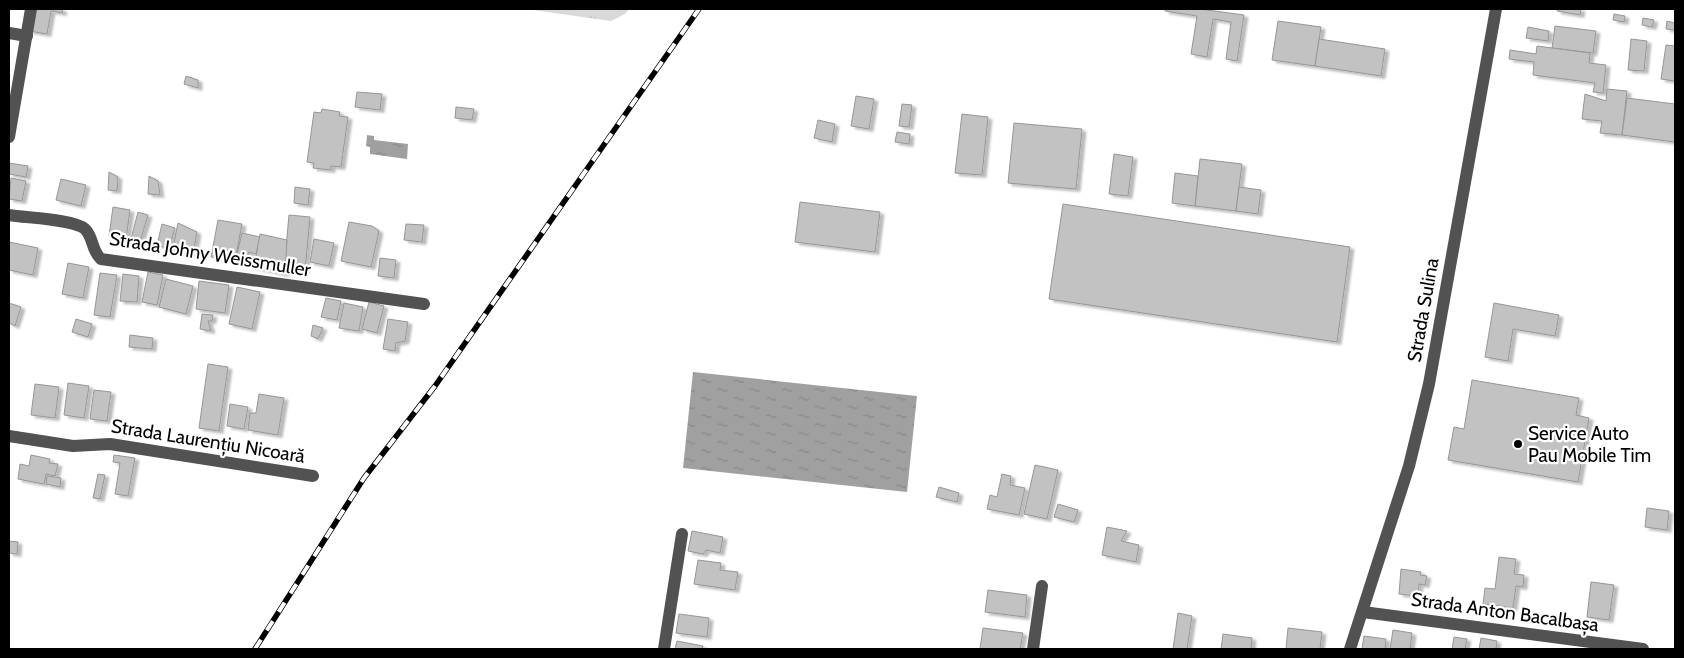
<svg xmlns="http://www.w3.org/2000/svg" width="1684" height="658" viewBox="0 0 1684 658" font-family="Cabin,sans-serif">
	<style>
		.grass { fill: url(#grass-tufts) }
		.water { fill: url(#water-ripples) }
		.building { fill: #c2c2c2; stroke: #969696; filter: url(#shadow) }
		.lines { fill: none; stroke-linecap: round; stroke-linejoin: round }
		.minor { stroke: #525252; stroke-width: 12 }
		.rail-casing { stroke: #000; stroke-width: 5.5 }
		.rail { stroke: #fff; stroke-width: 4; stroke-dasharray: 11; stroke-linecap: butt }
		.poi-dot { fill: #000; stroke: #fff; stroke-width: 2 }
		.labels { text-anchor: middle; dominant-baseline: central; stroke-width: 4.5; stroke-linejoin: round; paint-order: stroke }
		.street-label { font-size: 19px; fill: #000; stroke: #fff }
		.poi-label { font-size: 19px; fill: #000; stroke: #fff; text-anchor: start }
	</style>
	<defs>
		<pattern id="grass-tufts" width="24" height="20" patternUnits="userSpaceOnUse" patternTransform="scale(1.25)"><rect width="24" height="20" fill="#d9d9d9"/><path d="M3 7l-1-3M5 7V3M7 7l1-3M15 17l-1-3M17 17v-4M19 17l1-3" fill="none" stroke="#b8b8b8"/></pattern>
		<pattern id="water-ripples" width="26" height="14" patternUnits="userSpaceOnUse" patternTransform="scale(1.25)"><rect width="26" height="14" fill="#a0a0a0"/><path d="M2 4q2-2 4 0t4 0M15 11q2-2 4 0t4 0" fill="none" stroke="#888"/></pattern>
		<filter id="shadow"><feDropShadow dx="4" dy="2.5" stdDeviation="1" flood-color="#0004"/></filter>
	</defs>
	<rect width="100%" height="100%" fill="#fff"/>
	<path class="grass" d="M526,9H629L625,14L611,21Z"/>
	<g class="water">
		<path d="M367,135L374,136V140L408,144L407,159L370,154V147L366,146Z"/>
		<path d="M693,372L917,396L907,492L683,468Z"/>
	</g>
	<g class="building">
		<path d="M33,9H62L63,13L51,11L47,34L29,31Z"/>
		<path d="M1165,9H1200L1244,15L1237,61L1226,59L1231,22L1213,19L1207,57L1191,54L1197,16L1165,11Z"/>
		<path d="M1557,9H1581L1580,15L1557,11Z"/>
		<path d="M1614,14L1625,16L1624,22L1613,20Z"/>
		<path d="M1643,18L1654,20L1652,27L1642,25Z"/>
		<path d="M1278,21L1321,27L1315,66L1272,60Z"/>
		<path d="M1667,21L1675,23V30L1666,29Z"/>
		<path d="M1555,26L1596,31L1593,53L1552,48Z"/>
		<path d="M1528,27L1549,31L1548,41L1526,38Z"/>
		<path d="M1319,39L1385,49L1381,76L1315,66Z"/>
		<path d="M1631,39L1647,41L1644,71L1628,70Z"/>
		<path d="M1666,45L1675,46V81L1661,79Z"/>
		<path d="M1537,46L1590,53L1589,63L1606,65L1603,93L1593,92L1595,83L1533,75L1534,62L1509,59L1510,50L1536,54Z"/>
		<path d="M186,76L198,80V88L184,84Z"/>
		<path d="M1607,89L1627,91L1622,135L1600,133L1602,121L1582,119L1585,94L1606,101Z"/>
		<path d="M357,92L382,94L380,110L355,107Z"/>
		<path d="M856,96L874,99L869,129L851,126Z"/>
		<path d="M1627,98L1675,104V142L1622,135Z"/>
		<path d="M902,104L912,105L909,127L899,126Z"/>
		<path d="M456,107L474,109L472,120L455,118Z"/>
		<path d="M322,109L340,112L339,116L348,117L341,167L331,166V170L313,168L314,163L307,162L314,112L321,113Z"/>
		<path d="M962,114L988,117L982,175L955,173Z"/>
		<path d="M818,120L835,124L832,142L814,138Z"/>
		<path d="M1014,123L1082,129L1076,189L1008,183Z"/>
		<path d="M897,132L910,134L909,144L895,142Z"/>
		<path d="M1114,154L1133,157L1128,196L1109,194Z"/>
		<path d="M1200,159L1242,164L1236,211L1195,206Z"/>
		<path d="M9,163L28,166L26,177L9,174Z"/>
		<path d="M109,172L118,177L117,191L108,190Z"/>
		<path d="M1175,173L1198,176L1195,206L1172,203Z"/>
		<path d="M149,176L158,181L160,195L148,194Z"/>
		<path d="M11,178L26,181L22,201L9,199Z"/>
		<path d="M61,179L86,185L81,206L56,200Z"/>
		<path d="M295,187L310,189L308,205L294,203Z"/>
		<path d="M1239,187L1261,190L1258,214L1236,211Z"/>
		<path d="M800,202L880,212L875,252L795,242Z"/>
		<path d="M1063,204L1350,247L1337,342L1049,299Z"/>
		<path d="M113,207L130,210L126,239L109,236Z"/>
		<path d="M138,212L148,215L140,242L131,239Z"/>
		<path d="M289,215L310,217L305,271L284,269Z"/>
		<path d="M218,220L242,224L235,261L211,257Z"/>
		<path d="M349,222L372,226L379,231L371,267L341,261Z"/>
		<path d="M178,223L197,232L193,255L172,252Z"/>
		<path d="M162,224L175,228L169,249L157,245Z"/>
		<path d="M406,224L424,225L422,242L404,240Z"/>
		<path d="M242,233L260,237L256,254L249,252L247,260L236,258Z"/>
		<path d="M260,234L287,240L285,274L254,267Z"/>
		<path d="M314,239L334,243L329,266L310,262Z"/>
		<path d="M9,242L38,248L33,275L9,270Z"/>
		<path d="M380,258L396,260L394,278L378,276Z"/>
		<path d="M68,263L89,267L83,298L62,294Z"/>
		<path d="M148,272L163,275L157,305L142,302Z"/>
		<path d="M100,273L117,275L110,317L94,315Z"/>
		<path d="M123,274L139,276L137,302L120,301Z"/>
		<path d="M166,279L193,286L186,314L159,307Z"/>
		<path d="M199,281L229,285L225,313L196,309Z"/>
		<path d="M237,287L260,292L252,329L229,324Z"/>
		<path d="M326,298L341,301L337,320L321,317Z"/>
		<path d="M369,302L384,306L377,333L362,329Z"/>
		<path d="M9,303L21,307L15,326L9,323Z"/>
		<path d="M344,303L363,307L359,331L339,328Z"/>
		<path d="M1494,303L1559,315L1555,336L1513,329L1508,361L1485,357Z"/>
		<path d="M202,314L213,315L212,321H208L211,331L200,329Z"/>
		<path d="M76,319L92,324L88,337L72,332Z"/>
		<path d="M388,319L408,322L405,341L396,343L395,351L383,349Z"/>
		<path d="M313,325L323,328L318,339L311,336Z"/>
		<path d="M130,335L153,338L152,349L129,347Z"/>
		<path d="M208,364L228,367L219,431L199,428Z"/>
		<path d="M1472,380L1579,398L1576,415L1589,418L1578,482L1448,460L1454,427L1464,429Z"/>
		<path d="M68,383L89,386L84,418L64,415Z"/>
		<path d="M35,384L59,387L55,418L31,415Z"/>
		<path d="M94,390L111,392L107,421L90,419Z"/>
		<path d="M259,394L284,398L278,435L248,430L250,413H256Z"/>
		<path d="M230,404L248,407L244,429L227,426Z"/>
		<path d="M31,455L50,459L49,463L58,464L55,476L46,474L44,484L18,479L20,464L29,466Z"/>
		<path d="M114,455L135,458L128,496L115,494L120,463L113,462Z"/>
		<path d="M1035,465L1058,470L1047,519L1024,514Z"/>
		<path d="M98,474L105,475L100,499L93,498Z"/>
		<path d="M1002,474L1011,476L1010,485L1025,488L1019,515L987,509L990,495L997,497Z"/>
		<path d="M47,476L61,478L60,487L46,484Z"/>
		<path d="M939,487L959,493L957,502L936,497Z"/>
		<path d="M1058,504L1078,510L1074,522L1054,517Z"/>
		<path d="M1647,508L1669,511L1667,530L1645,527Z"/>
		<path d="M1107,527L1127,531L1121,541L1139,545L1136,562L1102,555Z"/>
		<path d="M692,531L723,537L720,553L706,550L703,554L688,551Z"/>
		<path d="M9,541L18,542L17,554L9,553Z"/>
		<path d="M1499,557L1516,559L1514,574L1524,575L1523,587L1516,586L1513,608L1483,604L1485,588L1495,589Z"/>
		<path d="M698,560L721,563L720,570L738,572L735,590L694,584Z"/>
		<path d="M1401,569L1421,572L1420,575L1427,576L1425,585L1419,584L1418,596L1399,594Z"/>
		<path d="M1591,582L1614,585L1609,620L1587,617Z"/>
		<path d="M988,590L1027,595L1025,617L985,612Z"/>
		<path d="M1178,613L1192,616L1187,649H1173Z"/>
		<path d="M679,614L709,618L707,637L676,633Z"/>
		<path d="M983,628L1023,633L1020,649H980Z"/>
		<path d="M1288,628L1322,632L1320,649H1286Z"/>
		<path d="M1393,630L1412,633L1410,649H1390Z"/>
		<path d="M1223,634L1252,638L1251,649H1221Z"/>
		<path d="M1364,636L1386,639L1385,649H1362Z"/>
		<path d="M1454,637L1467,639L1465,649H1452Z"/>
		<path d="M1481,638L1497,641L1496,649H1479Z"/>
		<path d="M677,641L703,646L702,649H675Z"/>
	</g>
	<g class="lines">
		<g class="minor">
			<path d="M9,33L27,36"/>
			<path d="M9,137L31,9"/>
			<path d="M9,215C26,218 73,219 85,229C94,238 91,250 101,259L424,304"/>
			<path d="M9,436L73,446L110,444L313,476"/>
			<path d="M1363,612L1643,649"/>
			<path d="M664,649L682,534"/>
			<path d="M1033,649L1042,586"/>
			<path d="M1350,649L1409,466L1429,384L1496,9"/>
		</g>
		<g class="rail-casing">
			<path id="rail" d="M255,649L364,478L435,386L699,9"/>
		</g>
		<use href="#rail" class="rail"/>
	</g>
	<circle class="poi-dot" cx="1518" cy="444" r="5"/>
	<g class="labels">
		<g class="street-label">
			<text transform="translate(210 254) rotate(9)">Strada Johny Weissmuller</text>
			<text transform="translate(1423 310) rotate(-80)">Strada Sulina</text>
			<text transform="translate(208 441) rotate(9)">Strada Laurențiu Nicoară</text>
			<text transform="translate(1505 612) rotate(8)">Strada Anton Bacalbașa</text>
		</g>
		<g class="poi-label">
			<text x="1528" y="433">Service Auto<tspan x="1528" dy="22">Pau Mobile Tim</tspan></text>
		</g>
	</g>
	<rect width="1684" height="658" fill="none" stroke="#000000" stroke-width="20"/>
</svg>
